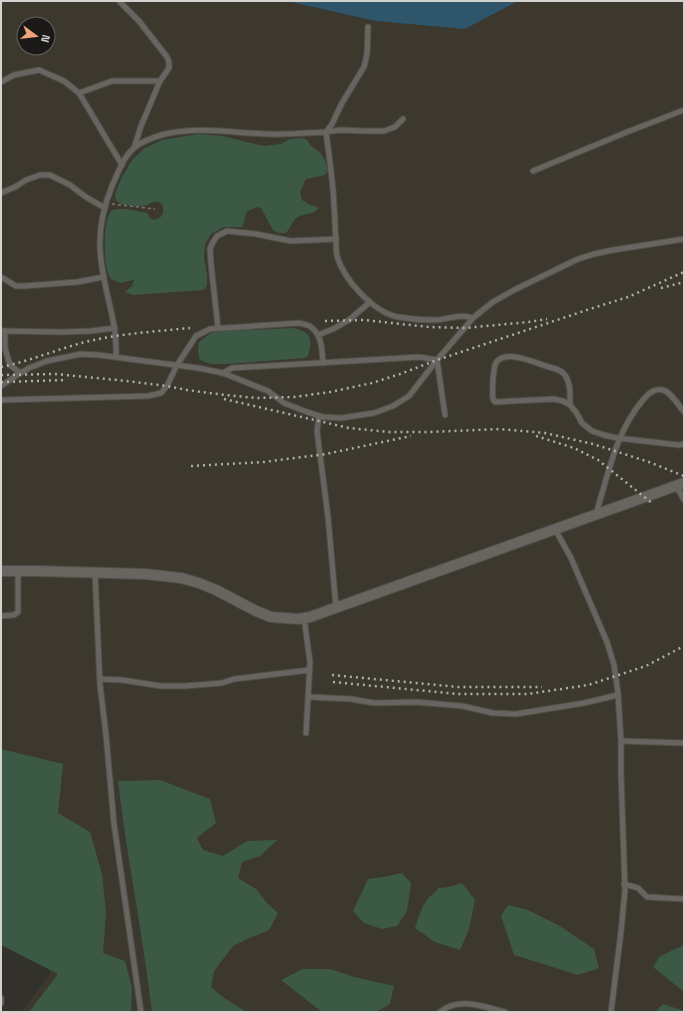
<svg xmlns="http://www.w3.org/2000/svg" width="685" height="1013" viewBox="0 0 685 1013" font-family="'Space Grotesk',sans-serif">
	<style>
		.built { fill: #3c382d; fill-rule: evenodd }
		.green { fill: #3c5946 }
		.water { fill: #2f556a }
		.lines { fill: none; stroke-linecap: round; stroke-linejoin: round }
		.service-casing { stroke: #4f4d48; stroke-width: 7 }
		.minor-casing { stroke: #4f4d48; stroke-width: 12 }
		.path { stroke: #787672; stroke-width: 1.5; stroke-dasharray: 3 3; stroke-linecap: butt }
		.service { stroke: #67655f; stroke-width: 5 }
		.minor { stroke: #67655f; stroke-width: 10 }
		.rail { stroke: #afaeaa; stroke-width: 2.5; stroke-dasharray: 2 4; stroke-linecap: butt }
	</style>
	<rect width="100%" height="100%" fill="#33312c"/>
	<path class="built" d="M1,1H287L375,21L465,29L518,1H684V1012H21L50,974L1,857ZM24,24H48V48H24Z"/>
	<g class="green">
		<path d="M199,134L223,136L246,142L264,146L281,144L290,139L303,138L307,140C311,149 318,149 322,155C325,160 327,166 328,171L325,175L306,179L300,192L302,200L310,205L316,206L318,209C311,216 306,212 298,217C293,220 290,228 286,233H279L273,230L261,208L257,207L246,212L245,219L242,227H224L211,234L205,244L204,257L207,275V286L203,290L133,295L125,292L132,286L134,280L120,283L111,279C110,277 108,275 108,273C104,263 102,216 113,210C120,207 139,211 147,213L150,218L154,220C163,217 165,214 162,204C152,198 152,205 144,206C142,207 124,205 121,204C120,203 117,201 116,200L115,194L121,179L132,160L145,148L162,140Z"/>
		<path d="M293,328C311,331 313,340 308,356L305,358L226,364H211L202,361L199,358L198,351L199,342L211,333L223,331Z"/>
		<path d="M1,749L63,764L58,813L90,832L102,874L106,912L103,953L125,961L132,989L131,1012H29L58,974L1,945Z"/>
		<path d="M160,780L210,799L216,823L197,838L203,850L223,856L247,841L277,840L260,856L242,862L238,878L256,889L267,903L278,913L269,930L247,939L233,946L214,971L211,987L224,998L247,1012H152C143,935 127,858 118,781Z"/>
		<path d="M402,873L411,883L407,911L397,926L382,929L364,923L353,911L368,879L384,877Z"/>
		<path d="M462,883L475,900L469,929L460,950L435,942L415,928C418,920 421,907 427,900C430,895 436,894 438,888L449,887Z"/>
		<path d="M508,905L528,910L560,926L594,949L599,968L578,975L514,955L501,916Z"/>
		<path d="M684,945V992L653,967L660,956Z"/>
		<path d="M303,969H330L354,977L394,986L390,1004L376,1012H322L281,980Z"/>
		<path d="M663,1004L684,1011V1012H655Z"/>
	</g>
	<path class="water" d="M287,1H518L465,29L375,21Z"/>
	<g class="lines">
		<g class="service-casing">
			<g id="service">
				<path d="M119,1L139,21L167,57L169,62V68L160,81L141,126L134,148"/>
				<path d="M368,27L367,54L364,67L342,103L332,124L326,132L340,130L365,131H384L395,127L403,119"/>
				<path d="M1,82L14,75L39,70L64,81L79,93L122,165"/>
				<path d="M79,93L112,81H160"/>
				<path d="M533,171L627,132L684,110"/>
				<path d="M1,193L15,187L26,180L40,175H50L70,185L86,197L105,208"/>
				<path d="M1,277L16,286H24L77,282L104,277"/>
				<path d="M218,328L211,264L210,249L212,244L217,236L227,231L256,234L291,241L336,239"/>
				<path d="M1,331L61,332L91,331L115,328"/>
				<path d="M5,331V348L10,365L20,373"/>
				<path d="M318,335L333,329L349,320L370,302"/>
				<path d="M116,356C118,320 101,285 100,248C99,227 104,206 112,186C118,173 123,157 135,147C144,140 154,137 165,134C200,126 233,133 268,134C287,135 307,133 326,132C329,156 333,180 334,205C335,217 335,229 336,241C336,246 336,252 337,256C344,280 373,312 398,317C410,319 422,320 434,320C447,320 461,313 473,318"/>
				<path d="M223,373L232,368L419,357L437,360L445,415"/>
				<path d="M1,386L17,375L29,368L47,361L81,354L99,355L198,368L223,373L268,391L284,403L307,412L323,417L341,418L374,413L393,406L409,396L437,360L473,318L484,309L493,302L514,290L578,259L594,254L613,250L684,239"/>
				<path d="M1,400L148,396L161,393L167,386L177,365L196,336L210,329L299,323C303,324 309,325 311,327C322,335 322,350 323,363"/>
				<path d="M570,405C570,395 571,384 565,375C560,368 550,368 543,365C531,361 501,348 495,365C494,369 494,374 493,378C493,385 492,392 493,399L495,402L554,399L563,401L570,405L576,412L582,423L592,431L604,435L617,438L679,445L684,444"/>
				<path d="M319,416L317,431L328,517L336,607"/>
				<path d="M676,485L684,500"/>
				<path d="M596,514C608,475 616,431 643,400C648,394 654,388 663,390C671,392 679,406 684,412"/>
				<path d="M555,529L571,558L607,642L614,665L618,693L621,741V774L625,890L621,932L611,1012"/>
				<path d="M95,573L100,685L106,735L114,824L138,991L141,1012"/>
				<path d="M1,616L14,615L18,612V571"/>
				<path d="M304,618L310,662L306,733"/>
				<path d="M100,679L122,680L161,686H185L222,683L234,679L310,670"/>
				<path d="M309,697L351,699L374,703L416,702L462,706L493,713L516,714L584,703L618,695"/>
				<path d="M621,741L684,743"/>
				<path d="M624,884L638,888L647,897L684,899"/>
				<path d="M1,998V1003"/>
				<path d="M440,1012C459,996 484,1007 505,1012"/>
			</g>
		</g>
		<g class="minor-casing">
			<path id="minor" d="M1,571H37L145,574L181,578L199,583L216,590L256,611L271,617L298,619L310,617L684,483"/>
		</g>
		<path class="path" d="M112,204L155,209"/>
		<use href="#service" class="service"/>
		<use href="#minor" class="minor"/>
		<g class="rail">
			<path d="M661,288L684,282"/>
			<path d="M325,321L364,320L429,327L465,328L529,322L547,319"/>
			<path d="M1,367C25,362 48,353 71,346C110,334 150,332 190,328"/>
			<path d="M1,375L55,374L127,381L167,386L187,390L226,395L256,398L294,397L330,392L372,383L400,374L437,360L593,308L628,297L684,272"/>
			<path d="M1,382L67,380"/>
			<path d="M224,399L349,428L389,432H428L500,429L545,433L593,444L649,462L684,476"/>
			<path d="M536,436L574,448L598,460L653,504"/>
			<path d="M191,466L264,462L326,454L411,436"/>
			<path d="M332,675L458,687H542"/>
			<path d="M333,682L458,694H528L588,685L646,666L684,646"/>
		</g>
	</g>
	<rect width="685" height="1013" fill="none" stroke="#d3d2cf" stroke-width="4"/>
	<g transform="translate(36 36) rotate(105)"><circle r="19" fill="#1a1917" stroke="#646361"/>
	<path d="M0-3L7 15L0 10L-7 15Z" fill="#f0a278"/>
	<text y="-6" font-size="11" font-weight="bold" text-anchor="middle" fill="#d3d2cf">N</text>
	</g>
</svg>
